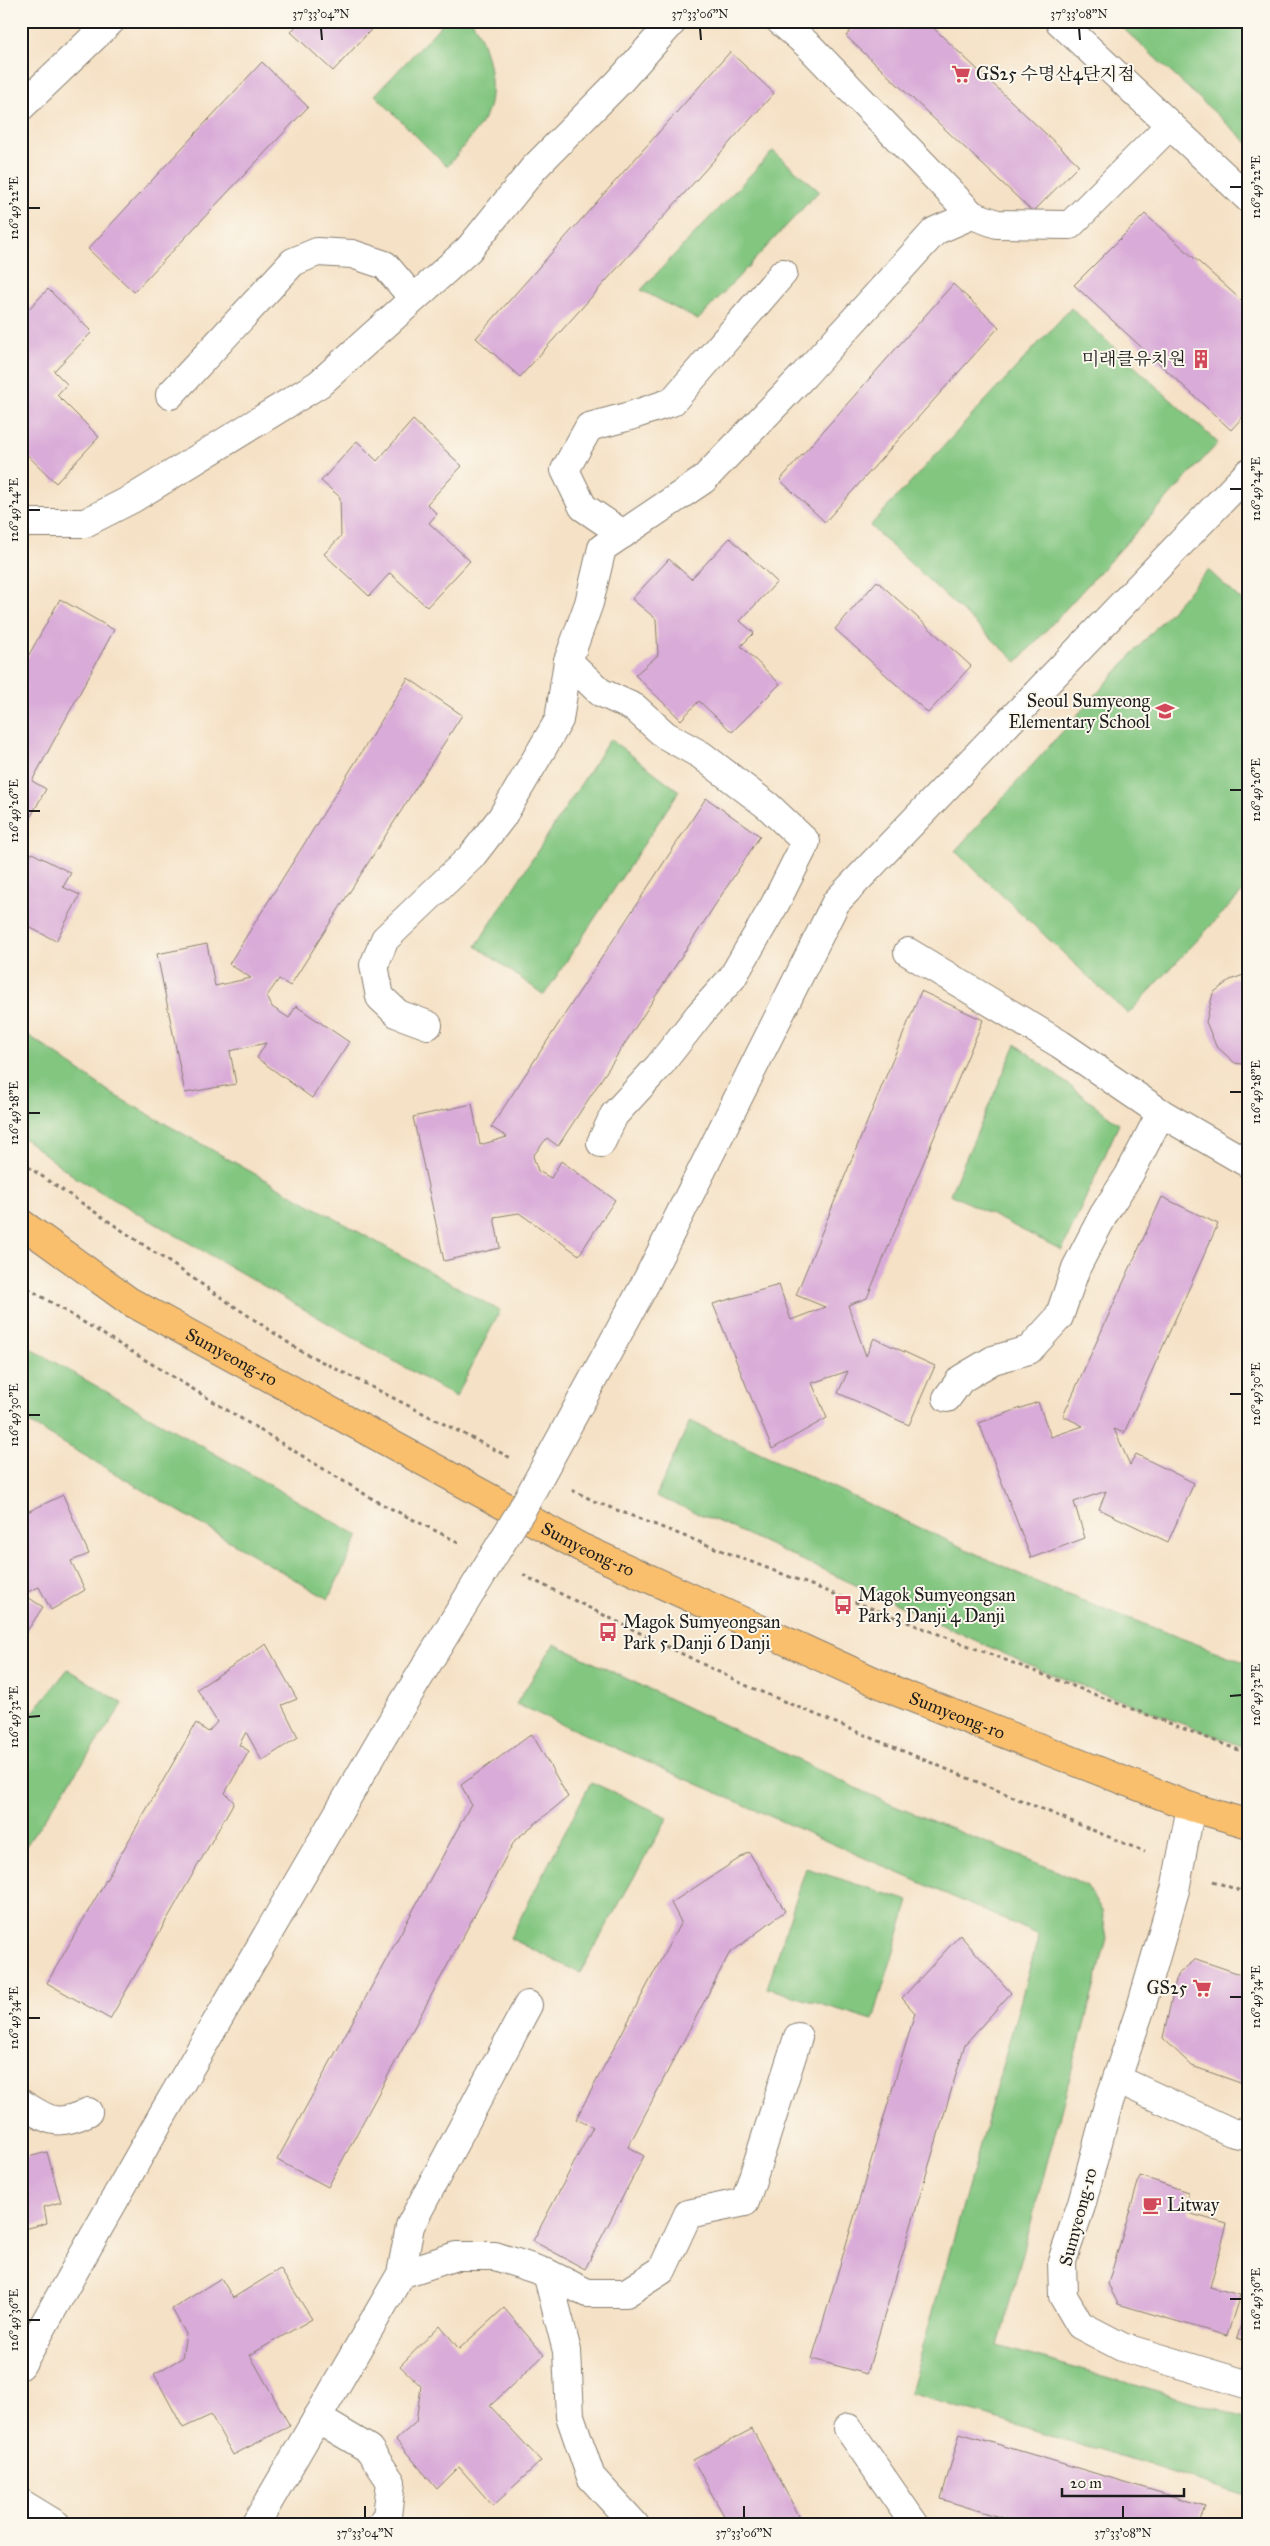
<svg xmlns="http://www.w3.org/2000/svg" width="1270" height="2546" viewBox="0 0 1270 2546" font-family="'IM FELL Great Primer','Noto Serif KR',serif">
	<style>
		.green { fill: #82c680; stroke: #4f714e }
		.building { fill: #d9abd8 }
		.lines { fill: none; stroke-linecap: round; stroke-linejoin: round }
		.minor-casing { stroke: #887e70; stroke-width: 30 }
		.major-casing { stroke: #887e70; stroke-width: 30 }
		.path { stroke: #887e70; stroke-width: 3; stroke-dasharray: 4 4; stroke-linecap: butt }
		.minor { stroke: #fff; stroke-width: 28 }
		.major { stroke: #f9bf6d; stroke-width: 28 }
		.minor-bridge-casing { stroke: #887e70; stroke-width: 30; stroke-linecap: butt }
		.minor-bridge { stroke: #fff; stroke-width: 28 }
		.ticks { fill: none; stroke: #1c1c1c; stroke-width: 2 }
		.labels { text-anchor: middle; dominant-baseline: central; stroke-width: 4; stroke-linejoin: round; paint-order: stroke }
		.poi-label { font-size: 18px; fill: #1c1c1c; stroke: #fbf7ec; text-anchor: start }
		.street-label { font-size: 18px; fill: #1c1c1c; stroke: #fbf7ec }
		.neatline { fill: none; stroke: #1c1c1c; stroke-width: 2 }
		.ticks-label { font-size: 12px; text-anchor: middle; fill: #1c1c1c }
	</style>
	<rect width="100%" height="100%" fill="#fbf7ec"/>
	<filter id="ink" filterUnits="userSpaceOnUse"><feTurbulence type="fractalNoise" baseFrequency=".02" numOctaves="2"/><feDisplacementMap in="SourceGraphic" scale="10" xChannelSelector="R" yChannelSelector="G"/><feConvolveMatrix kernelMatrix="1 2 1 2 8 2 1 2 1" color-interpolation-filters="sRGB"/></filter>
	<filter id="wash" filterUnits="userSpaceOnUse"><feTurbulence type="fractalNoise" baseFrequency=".0096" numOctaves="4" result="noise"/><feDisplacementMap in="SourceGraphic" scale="20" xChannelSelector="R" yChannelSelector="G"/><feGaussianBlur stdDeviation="1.12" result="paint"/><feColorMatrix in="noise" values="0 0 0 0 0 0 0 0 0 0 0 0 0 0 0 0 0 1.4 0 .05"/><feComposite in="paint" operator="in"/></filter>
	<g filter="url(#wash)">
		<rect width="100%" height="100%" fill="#f5e1c5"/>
		<g class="green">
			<path d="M445,21H472C486,42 496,81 489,107C485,123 458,153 447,167L375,95Z"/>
			<path d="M1115,21H1249V144Z"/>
			<path d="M773,151L819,191L698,320L641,290Z"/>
			<path d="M1071,308L1218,443L1017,662L870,526Z"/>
			<path d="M1208,570L1249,607V885L1128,1014L955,851Z"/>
			<path d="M610,739L679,791L544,995L476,946Z"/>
			<path d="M21,1030L114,1095L500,1311L456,1397L75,1177L21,1136Z"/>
			<path d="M1016,1044L1119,1124L1062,1250L950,1194Z"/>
			<path d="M21,1343L359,1536L328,1599L21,1418Z"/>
			<path d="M690,1421L1052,1589L1249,1664V1749L1033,1667L726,1525L656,1496Z"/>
			<path d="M554,1644L892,1805L1057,1871L1087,1886L1102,1911L1107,1939L998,2346L1249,2418V2496L910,2393L1039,1935L516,1704Z"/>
			<path d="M68,1669L123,1704L21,1853V1727Z"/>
			<path d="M591,1782L668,1817L580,1973L510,1938Z"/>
			<path d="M806,1868L909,1901L873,2020L767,1988Z"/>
		</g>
		<g id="blocks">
			<g class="building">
				<path d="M300,21H379L333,71L291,32Z"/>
				<path d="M859,21H926L1079,165L1033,212L846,36Z"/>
				<path d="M730,52L774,93L520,377L476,338Z"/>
				<path d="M262,62L308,107L134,292L88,249Z"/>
				<path d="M1145,214L1249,307V410L1231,430L1074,285Z"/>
				<path d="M953,284L999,327L825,522L780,480Z"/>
				<path d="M48,289L92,332L54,371L67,384L57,395L99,437L56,483L21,449V317Z"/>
				<path d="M413,420L462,466L427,504L437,514L429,523L470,561L427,607L390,573L369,596L324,554L341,536L340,497L321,481L357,441L377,461Z"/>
				<path d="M730,538L777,582L740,621L754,633L741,646L780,684L732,732L699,701L681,720L635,675L658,655L656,619L632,599L669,559L691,579Z"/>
				<path d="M877,581L971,666L928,713L835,629Z"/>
				<path d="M60,599L114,630L32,781L46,789L25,827L21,825V669Z"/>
				<path d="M408,678L462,715L290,986L279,979L267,996L272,1007L289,1018L296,1006L349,1042L312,1098L257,1058L266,1043L230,1051L236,1084L185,1093L157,954L207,944L215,986L251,978L229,964Z"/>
				<path d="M706,798L760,836L558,1146L547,1138L533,1156L538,1171L551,1178L561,1161L615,1200L579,1255L519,1213L494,1217L500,1248L444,1261L413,1117L472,1104L480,1145L507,1137L491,1127Z"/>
				<path d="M32,853L71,873L63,887L80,895L56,941L21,923V871Z"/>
				<path d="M1249,973V1065L1235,1063L1216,1046L1206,1022L1213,993L1230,980Z"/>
				<path d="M921,991L983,1020L867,1298L848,1305L866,1356L874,1338L935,1366L909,1425L838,1393L848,1371L812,1383L827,1418L772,1449L713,1304L779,1285L791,1320L825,1307L796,1295Z"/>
				<path d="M1162,1197L1218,1224L1124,1433L1114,1429L1130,1465L1136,1454L1194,1483L1168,1542L1099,1509L1106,1491L1074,1502L1085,1538L1031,1558L979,1423L1038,1402L1051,1437L1083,1426L1063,1416Z"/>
				<path d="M63,1495L89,1554L71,1561L85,1590L51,1610L39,1587L23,1594L43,1607L21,1640V1515Z"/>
				<path d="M266,1644L297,1699L282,1705L298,1737L262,1761L246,1732L239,1745L249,1751L225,1793L234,1802L110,2019L47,1983L196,1723L208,1732L217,1722L197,1689Z"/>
				<path d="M532,1734L568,1797L515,1840L328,2187L277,2160L471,1804L461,1785Z"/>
				<path d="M749,1852L785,1911L729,1954L628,2147L644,2156L585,2269L533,2241L593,2127L576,2119L681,1922L671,1903Z"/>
				<path d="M960,1935L1011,1993L965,2044L867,2374L812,2359L915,2013L902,1998Z"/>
				<path d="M1196,1959L1249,1977V2086L1192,2066L1163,2038L1177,1975Z"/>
				<path d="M47,2152L61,2202L44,2207L47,2223L21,2230V2159Z"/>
				<path d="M1140,2176L1188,2192V2213L1227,2224L1210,2287L1240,2295L1227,2336L1118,2304L1108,2284Z"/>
				<path d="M280,2269L312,2319L250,2355L290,2426L233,2455L211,2415L183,2428L154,2374L182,2358L186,2334L172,2309L221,2278L233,2298Z"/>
				<path d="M1248,2302L1249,2303V2342L1237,2338Z"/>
				<path d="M504,2308L544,2355L490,2406L541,2461L493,2506L459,2467L437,2489L396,2440L416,2422L421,2386L400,2366L440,2325L459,2349Z"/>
				<path d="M752,2429L804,2525H729L693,2460Z"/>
				<path d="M960,2433L1205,2506L1199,2525H1025L941,2499Z"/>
			</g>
		</g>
	</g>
	<g filter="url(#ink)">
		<use href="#blocks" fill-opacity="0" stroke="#887e70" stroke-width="1"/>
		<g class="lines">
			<g class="minor-casing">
				<g id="minor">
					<path d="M780,21L809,46L972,215L997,224L1070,225L1170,125"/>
					<path d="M1059,21L1249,199"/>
					<path d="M21,107L111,21"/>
					<path d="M170,395L293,262L317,252L352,254L385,265L413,298"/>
					<path d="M21,523H85L132,499L319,384L469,249L534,168L619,82L673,21"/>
					<path d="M623,534L583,507L565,470L589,427L630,416L672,402L783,273"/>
					<path d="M568,661L600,692L635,708L665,735L701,755L768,806L806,842L775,904L732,978L699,1015L659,1066L614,1115L601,1143"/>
					<path d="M908,952L1060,1044L1161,1113L1249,1164"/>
					<path d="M428,1025L398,1014L380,997L374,965L385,939L471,857L502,817L559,720L568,661L589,603L602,548L703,480L804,375L935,231L972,215"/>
					<path d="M645,1284L836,902L1249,472"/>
					<path d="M947,1398L961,1379L993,1360L1029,1350L1059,1317L1076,1268L1104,1214L1129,1175L1161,1113"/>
					<path d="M1191,1807L1175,1890L1142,2004L1108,2105L1081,2206L1062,2261L1063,2296L1080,2325L1122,2347L1249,2385"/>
					<path d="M1117,2079L1231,2132L1249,2136"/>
					<path d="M21,2103C49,2121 57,2127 88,2112"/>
					<path d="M547,2273L567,2351L570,2416L591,2477L635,2525"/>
					<path d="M401,2274L456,2256H495L547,2273L587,2293H626L662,2270L688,2214L745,2202L798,2037"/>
					<path d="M21,2365L163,2114L383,1736"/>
					<path d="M317,2418L369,2449L391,2482L387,2516L381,2525"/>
					<path d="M848,2428L915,2525"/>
					<path d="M21,2503L57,2525"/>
					<path d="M255,2525L401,2274L410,2226L528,2005"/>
				</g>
			</g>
			<g class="major-casing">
				<g id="major">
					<path id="s1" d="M21,1223L129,1301L580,1547L900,1693L1191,1807L1249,1824"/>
				</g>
			</g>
			<g class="path">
				<path d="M21,1162L299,1350L511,1458"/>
				<path d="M21,1284L376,1501L460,1543"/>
				<path d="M572,1490L596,1502L1249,1754"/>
				<path d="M523,1575L745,1685L1145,1852"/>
				<path d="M1213,1881L1249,1894"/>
			</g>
			<use href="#minor" class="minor"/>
			<use href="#major" class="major"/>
			<g class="minor-bridge-casing">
				<path id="minor-bridge" d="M383,1736L521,1511L645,1284"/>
			</g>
			<use href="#minor-bridge" class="minor-bridge"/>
		</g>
	</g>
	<path class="ticks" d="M321,28L322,40M700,28L701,40M1079,28L1080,40M1230,187H1242M28,208H40M1230,489H1242M28,510H40M1230,790H1242M28,811H40M1230,1092H1242M28,1113H40M1230,1394H1242M28,1415H40M1230,1696L1242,1695M28,1717L40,1716M1230,1997H1242M28,2018H40M1230,2299H1242M28,2320H40M365,2506V2518M744,2506V2518M1123,2506V2518"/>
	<defs>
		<g id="supermarket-bare" transform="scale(1.5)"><path d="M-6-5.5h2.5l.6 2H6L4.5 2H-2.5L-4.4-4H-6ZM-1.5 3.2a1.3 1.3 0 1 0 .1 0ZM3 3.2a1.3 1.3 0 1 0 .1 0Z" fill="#d1495b" stroke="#fbf7ec" stroke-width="2.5" paint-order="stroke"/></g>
		<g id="building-bare" transform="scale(1.5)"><path d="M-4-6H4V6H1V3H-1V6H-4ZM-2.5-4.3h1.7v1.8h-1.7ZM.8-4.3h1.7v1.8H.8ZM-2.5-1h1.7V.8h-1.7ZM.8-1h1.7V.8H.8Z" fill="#d1495b" stroke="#fbf7ec" stroke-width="2.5" paint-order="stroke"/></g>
		<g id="school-bare" transform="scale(1.5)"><path d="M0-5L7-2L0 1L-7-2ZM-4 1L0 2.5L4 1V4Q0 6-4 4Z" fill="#d1495b" stroke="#fbf7ec" stroke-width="2.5" paint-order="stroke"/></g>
		<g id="bus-bare" transform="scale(1.5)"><path d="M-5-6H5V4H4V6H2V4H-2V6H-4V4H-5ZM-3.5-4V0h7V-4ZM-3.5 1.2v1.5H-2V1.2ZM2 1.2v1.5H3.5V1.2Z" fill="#d1495b" stroke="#fbf7ec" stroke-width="2.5" paint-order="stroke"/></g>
		<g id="cafe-bare" transform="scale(1.5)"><path d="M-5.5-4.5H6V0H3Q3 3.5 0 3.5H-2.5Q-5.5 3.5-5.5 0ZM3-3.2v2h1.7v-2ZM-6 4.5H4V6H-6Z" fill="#d1495b" stroke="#fbf7ec" stroke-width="2.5" paint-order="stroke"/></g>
	</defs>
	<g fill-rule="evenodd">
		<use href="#supermarket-bare" x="961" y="74"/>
		<use href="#building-bare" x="1201" y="359"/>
		<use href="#school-bare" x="1165" y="711"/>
		<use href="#bus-bare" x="843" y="1605"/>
		<use href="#bus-bare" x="608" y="1632"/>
		<use href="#supermarket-bare" x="1202" y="1988"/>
		<use href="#cafe-bare" x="1152" y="2205"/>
	</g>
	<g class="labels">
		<g class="poi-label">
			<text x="976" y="74">GS25 수명산4단지점</text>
			<text x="1186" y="359" text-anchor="end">미래클유치원</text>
			<text x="1150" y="701" text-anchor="end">Seoul Sumyeong<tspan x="1150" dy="21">Elementary School</tspan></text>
			<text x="858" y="1595">Magok Sumyeongsan<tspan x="858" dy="21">Park 3 Danji 4 Danji</tspan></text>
			<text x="623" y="1622">Magok Sumyeongsan<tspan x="623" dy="21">Park 5 Danji 6 Danji</tspan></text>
			<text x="1187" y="1988" text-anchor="end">GS25</text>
			<text x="1167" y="2205">Litway</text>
		</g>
		<g class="street-label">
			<text stroke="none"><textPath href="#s1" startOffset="250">Sumyeong-ro</textPath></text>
			<text stroke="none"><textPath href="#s1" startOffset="655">Sumyeong-ro</textPath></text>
			<text stroke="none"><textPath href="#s1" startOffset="1060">Sumyeong-ro</textPath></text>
			<text transform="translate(1078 2217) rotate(-75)">Sumyeong-ro</text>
		</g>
	</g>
	<rect width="1270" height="2546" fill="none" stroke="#fbf7ec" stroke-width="55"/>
	<path d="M1062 2488v8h122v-8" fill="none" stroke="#1c1c1c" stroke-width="2.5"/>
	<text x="1070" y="2488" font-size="15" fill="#1c1c1c" stroke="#fbf7ec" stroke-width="4" paint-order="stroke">20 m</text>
	<rect x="28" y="28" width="1214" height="2490" class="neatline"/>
	<g class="ticks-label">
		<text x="321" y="18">37°33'04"N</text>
		<text x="700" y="18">37°33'06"N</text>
		<text x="1079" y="18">37°33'08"N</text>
		<text transform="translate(1256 187) rotate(-90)" y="4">126°49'22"E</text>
		<text transform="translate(14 208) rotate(-90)" y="4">126°49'22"E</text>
		<text transform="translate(1256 489) rotate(-90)" y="4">126°49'24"E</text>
		<text transform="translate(14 510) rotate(-90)" y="4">126°49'24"E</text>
		<text transform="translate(1256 790) rotate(-90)" y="4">126°49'26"E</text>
		<text transform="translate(14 811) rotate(-90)" y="4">126°49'26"E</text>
		<text transform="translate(1256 1092) rotate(-90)" y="4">126°49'28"E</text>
		<text transform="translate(14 1113) rotate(-90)" y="4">126°49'28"E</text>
		<text transform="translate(1256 1394) rotate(-90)" y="4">126°49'30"E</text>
		<text transform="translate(14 1415) rotate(-90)" y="4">126°49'30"E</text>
		<text transform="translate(1256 1695) rotate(-90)" y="4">126°49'32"E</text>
		<text transform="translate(14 1717) rotate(-90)" y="4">126°49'32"E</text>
		<text transform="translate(1256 1997) rotate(-90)" y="4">126°49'34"E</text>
		<text transform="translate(14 2018) rotate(-90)" y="4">126°49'34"E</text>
		<text transform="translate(1256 2299) rotate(-90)" y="4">126°49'36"E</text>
		<text transform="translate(14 2320) rotate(-90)" y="4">126°49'36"E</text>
		<text x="365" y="2537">37°33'04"N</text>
		<text x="744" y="2537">37°33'06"N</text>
		<text x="1123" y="2537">37°33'08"N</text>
	</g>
</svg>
